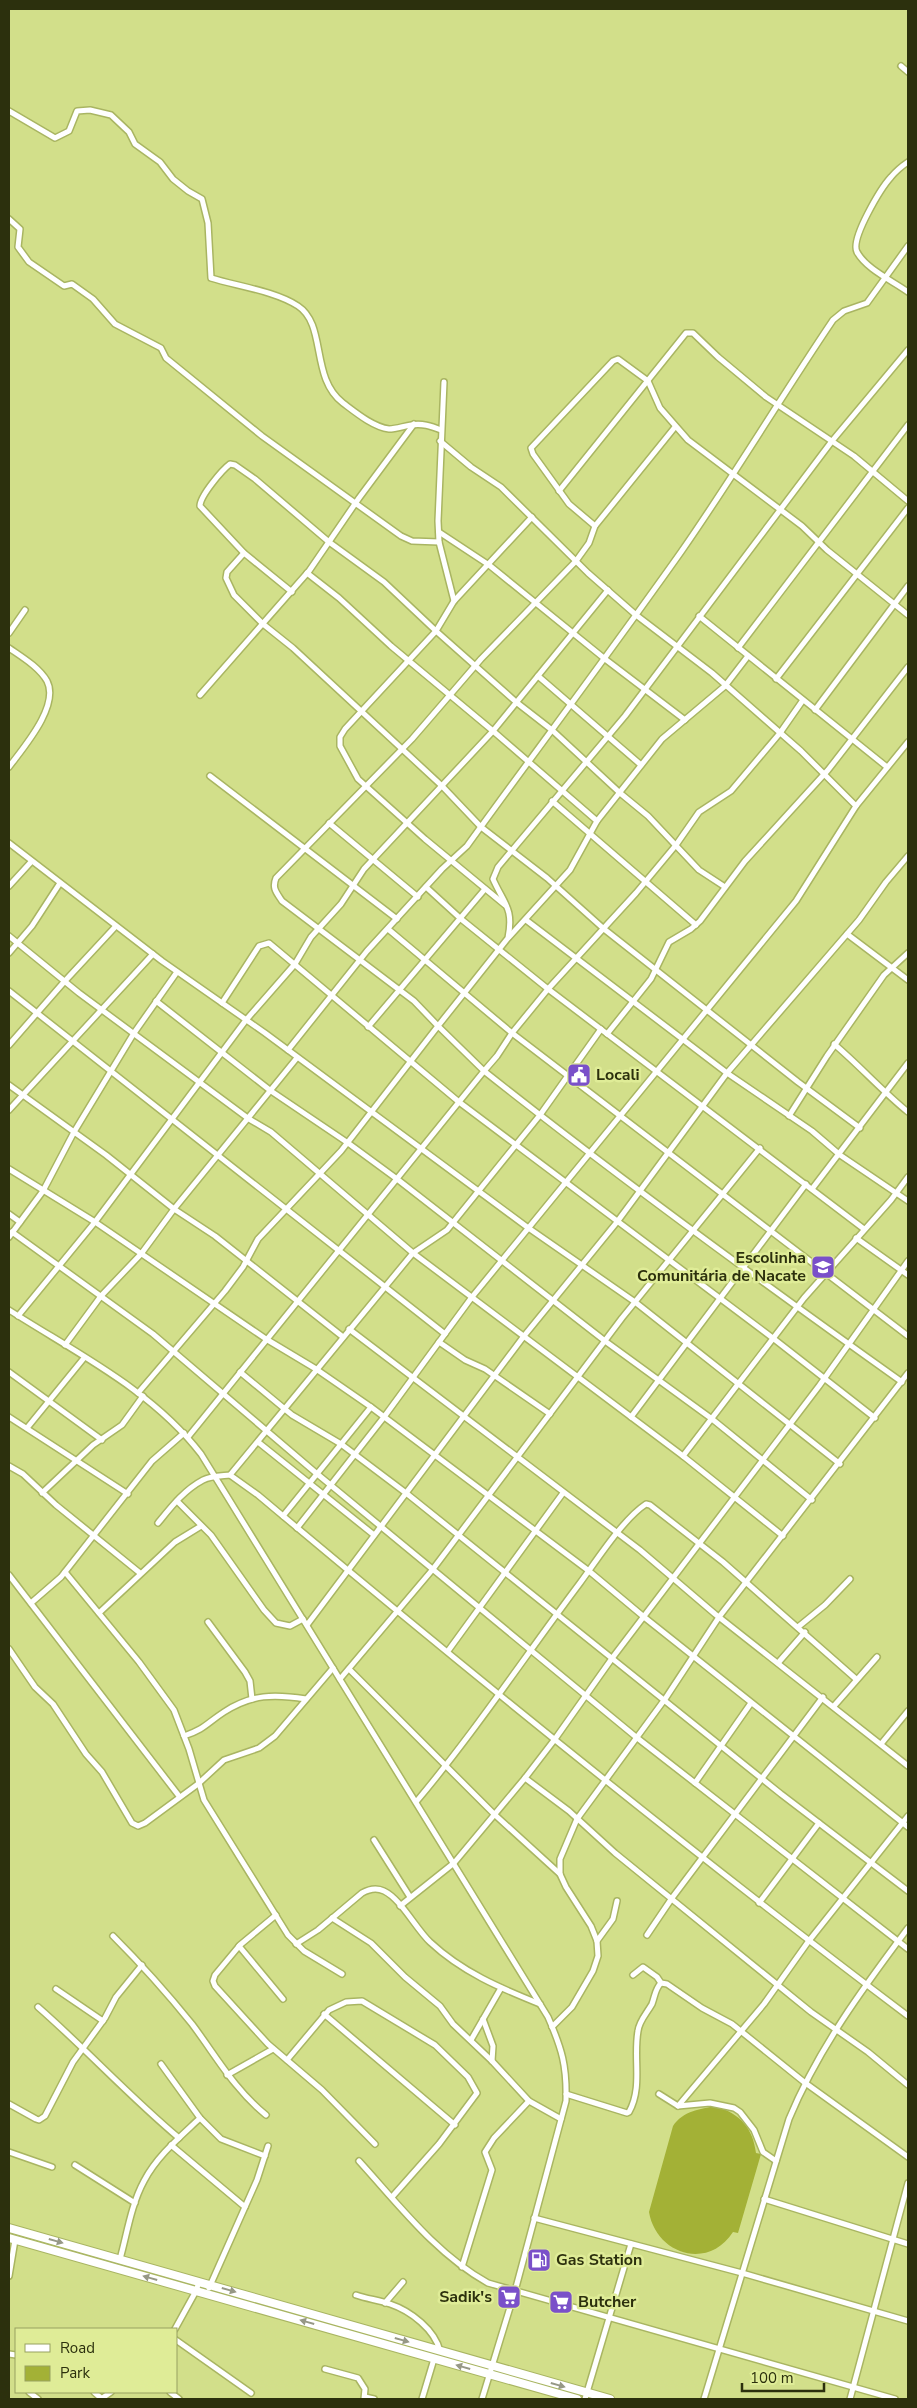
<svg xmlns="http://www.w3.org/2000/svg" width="917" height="2408" viewBox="0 0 917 2408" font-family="'Nunito Sans',sans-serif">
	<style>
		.green { fill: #a3b136 }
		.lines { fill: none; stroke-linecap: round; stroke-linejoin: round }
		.minor-casing { stroke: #a9b562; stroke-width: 8 }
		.primary-casing { stroke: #a9b562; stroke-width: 10 }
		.minor { stroke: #fff; stroke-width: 5 }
		.primary { stroke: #fff; stroke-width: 8 }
		.oneway { fill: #969886 }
		.labels { text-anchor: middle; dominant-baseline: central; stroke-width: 5; stroke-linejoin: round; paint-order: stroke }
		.poi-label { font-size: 16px; font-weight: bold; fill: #2c300d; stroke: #dfec97; text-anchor: start }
	</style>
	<rect width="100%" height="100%" fill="#d2df8a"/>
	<path class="green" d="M716,2106C740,2114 753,2128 756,2153L761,2154L738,2233L733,2232C708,2271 656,2254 649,2212L673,2126C683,2111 700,2109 716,2106Z"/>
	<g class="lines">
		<g class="minor-casing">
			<g id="minor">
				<path d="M901,66L908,72"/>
				<path d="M9,111L55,138L69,131L77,111L90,110L111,115L129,132L135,144L160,162L173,179L188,191L202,199L208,223L211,278C237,286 275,291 298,306C327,325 310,378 343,403C355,412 373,427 389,429C396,429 404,426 411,425C422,423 431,426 441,430"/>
				<path d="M908,162C902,166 896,171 891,177C881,188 850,239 857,252C866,269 893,281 908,292"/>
				<path d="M9,219L20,229L18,247L29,262L64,286L72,284L93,299L115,324L161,348L166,358L262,436L401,536L412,541L439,542"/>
				<path d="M444,382L438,521L439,542L454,601"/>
				<path d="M440,441L471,467L501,487L588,573L636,615L712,673L801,751L856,806"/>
				<path d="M559,491L686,333H693L718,357L766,397L854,456L908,501"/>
				<path d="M595,526L569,504L533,454L531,448L613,361L618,359L648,381L660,408L688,440L802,526L827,550L908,615"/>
				<path d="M439,532L489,565L605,659L685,720"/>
				<path d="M244,553L227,572L226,578L234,595L263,624L293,648L442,786L481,827L547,878L604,929L798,1082L860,1128"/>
				<path d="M307,573L339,598L391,646L493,731L597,821"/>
				<path d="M292,592L244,553L200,506C200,496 222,470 230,464L235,465L255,479L329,542L384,582L436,631L516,702L552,730L620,793L648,816L699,870L725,887"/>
				<path d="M699,616L887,767"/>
				<path d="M9,633L25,610"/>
				<path d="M9,648C22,657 39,667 47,681C60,706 23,748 9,767"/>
				<path d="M738,648L908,425"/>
				<path d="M538,676L641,765"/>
				<path d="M776,679L908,508"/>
				<path d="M200,695L309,571L359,498L414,424"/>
				<path d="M803,700L780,733L731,791L699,812L676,845L636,893L548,989L512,1033L497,1056L484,1071C620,1179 760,1281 902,1382"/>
				<path d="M815,710L908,586"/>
				<path d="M210,776L397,919"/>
				<path d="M552,801L696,925"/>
				<path d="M329,823L418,897"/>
				<path d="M9,843L162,961L265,1033L527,1227L635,1302L840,1464"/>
				<path d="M9,886L31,862"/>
				<path d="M426,887L461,919L548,989L864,1229"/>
				<path d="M505,905L425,839L358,779L340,746V737L345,729L436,631L454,601L532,517"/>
				<path d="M526,920L727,1073L812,1131L840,1155L908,1201"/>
				<path d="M388,929L512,1033L908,1336"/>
				<path d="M847,934L908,980"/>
				<path d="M9,936L79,993L249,1119L271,1132L413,1253L683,1456L783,1536"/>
				<path d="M509,937L570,870L597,821L662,739L725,686L748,656"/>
				<path d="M9,953L32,926L60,883"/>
				<path d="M9,991L445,1334"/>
				<path d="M156,1001L271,1091L348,1143L397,1179L605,1341L712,1419L812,1500"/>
				<path d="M222,1003L259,946L269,943L459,1102L774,1339L875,1418"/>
				<path d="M368,1027L485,889"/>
				<path d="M607,1034L651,979L669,942L691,929L700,921L745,861L828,770L908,667"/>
				<path d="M834,1044C860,1066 882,1091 908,1112"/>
				<path d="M9,1045L64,982L116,926"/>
				<path d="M288,1050L367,951L442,869L467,846C538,748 611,651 681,552C734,476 781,397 833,320L844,311L867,303L908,246"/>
				<path d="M9,1085L106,1155L174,1209L215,1236L343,1337"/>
				<path d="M9,1110L153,954"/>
				<path d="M789,1116L827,1056L884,975L908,953"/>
				<path d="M9,1169L95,1222L266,1339L316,1369L371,1407L589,1571L644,1617L908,1827"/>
				<path d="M812,1189L908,1063"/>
				<path d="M9,1214L20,1222"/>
				<path d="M12,1232L153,1334L316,1473L636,1737L908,1949"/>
				<path d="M9,1237L43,1191L74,1132L134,1033L177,972"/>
				<path d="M856,1238L908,1275"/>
				<path d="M9,1310C76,1353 152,1390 201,1454L548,2017C562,2049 567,2066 566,2101L515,2291L482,2399"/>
				<path d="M18,1316L95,1222L246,1020L295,964L311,937L341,904L364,869L493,731L608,590"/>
				<path d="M349,1329L640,1550L715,1614L908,1766"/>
				<path d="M439,1342L465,1360L485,1369L550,1414"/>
				<path d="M65,1345L101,1296L141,1254L174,1209L296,1059"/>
				<path d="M9,1372L102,1440"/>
				<path d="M240,1372L292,1415L341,1444L406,1493L781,1794L908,1891"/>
				<path d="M138,1393L225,1291L243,1267L258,1239L341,1151L438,1026L414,1001L282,901C276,892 272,888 276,878L412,739L481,659L576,561L589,543L595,526L675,427"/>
				<path d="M9,1417L128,1494"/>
				<path d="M631,1417L806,1184"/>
				<path d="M27,1428L84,1358"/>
				<path d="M188,1437L484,1071L438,1026L508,938C514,908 504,904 493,879L498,867L625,716L832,441L908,350"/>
				<path d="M258,1442L374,1535"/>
				<path d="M683,1456L804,1298L891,1200L908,1177"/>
				<path d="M9,1466L23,1474L56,1505L140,1573"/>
				<path d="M230,1475L258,1495C471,1674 687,1849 908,2016"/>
				<path d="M42,1493L93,1445L122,1425L143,1396"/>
				<path d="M177,1501L211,1535L264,1610L276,1623L290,1626L303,1619"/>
				<path d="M283,1516L371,1407"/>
				<path d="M158,1523C171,1507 184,1490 203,1480C211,1476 222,1476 230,1475L413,1253L447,1230L540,1115L601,1029"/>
				<path d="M297,1528L384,1417L472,1297L796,901L856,806L908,742"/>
				<path d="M65,1572L139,1662L174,1710L189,1749L204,1800L288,1935L304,1951L342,1974"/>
				<path d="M9,1575L179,1796"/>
				<path d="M31,1603L61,1577L152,1461L184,1433"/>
				<path d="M99,1613L175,1542L201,1526"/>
				<path d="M208,1622L245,1672L250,1681L252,1699"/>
				<path d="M307,1625L524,1336L617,1222L727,1073L859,920L886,882L908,856"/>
				<path d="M798,1627L825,1605L850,1579"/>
				<path d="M9,1649L35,1687L53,1704L86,1754L102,1772L132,1823L138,1826L145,1823L198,1784L224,1760L259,1748L275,1736L333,1668"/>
				<path d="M448,1651L563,1493"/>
				<path d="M778,1663L805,1632"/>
				<path d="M349,1669L494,1814L560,1874"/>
				<path d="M340,1679L433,1569L622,1318L760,1148"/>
				<path d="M834,1706L877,1657"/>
				<path d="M184,1736C205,1729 207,1723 224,1712C252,1694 274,1694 306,1699"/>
				<path d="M881,1744L908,1711"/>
				<path d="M525,1778L569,1811L615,1853L811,2012L868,2052L908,2085"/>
				<path d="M695,1783L751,1703"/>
				<path d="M416,1802C475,1732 525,1656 580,1583C597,1560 623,1519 646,1504L650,1505L723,1562L856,1679"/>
				<path d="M374,1840L410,1897"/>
				<path d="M759,1903L819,1823"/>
				<path d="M400,1906L454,1863L525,1778L555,1739L613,1657L819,1386L908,1261"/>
				<path d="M276,1915L240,1945L215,1975L213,1981L215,1986L268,2044L322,2090L375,2144"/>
				<path d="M332,1918L371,1943L405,1977L440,2006L453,2024L492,2061L529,2101L561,2119"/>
				<path d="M647,1935L672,1898L823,1697"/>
				<path d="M113,1936C141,1964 167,1993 192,2024C216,2056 234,2089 266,2115"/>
				<path d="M597,1941L613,1919L617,1901"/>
				<path d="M296,1944L318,1930L362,1893C369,1889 376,1887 384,1891C401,1899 416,1929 430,1942C462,1972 500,1988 540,2004"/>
				<path d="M239,1946L283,1999"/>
				<path d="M633,1975L643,1967L657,1977L661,1983L667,1984L702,2008L732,2024L804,2082L908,2157"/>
				<path d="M56,1989L103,2021"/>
				<path d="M38,2007C86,2049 130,2097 179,2138"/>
				<path d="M324,2014L455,2125"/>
				<path d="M483,2019L493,2046L492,2061"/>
				<path d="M552,2027L572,2007L593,1971L598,1956L597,1941L591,1926L566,1887L560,1874V1859L577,1819L665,1699L719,1617L908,1373"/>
				<path d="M471,2040L501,1988"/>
				<path d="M287,2060L329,2010L346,2002L362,2001L435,2045L468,2077L477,2093L439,2144L392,2197"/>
				<path d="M161,2064L200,2118L221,2139L265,2156"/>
				<path d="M227,2075L273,2049"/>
				<path d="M566,2094L627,2113L629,2112C643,2087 633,2058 638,2031C639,2021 647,2013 652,2004C655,1996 655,1989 661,1983"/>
				<path d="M659,2094L678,2106L710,2103L734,2108L740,2112L754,2130L763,2152L776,2161"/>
				<path d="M9,2104L36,2119L39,2120L45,2116L73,2062L105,2018L116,1997L142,1965"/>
				<path d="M678,2106L764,2004L808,1942L908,1816"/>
				<path d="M171,2145L245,2207"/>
				<path d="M9,2152L52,2167"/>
				<path d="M359,2161C399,2205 436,2254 488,2283L895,2399"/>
				<path d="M75,2165L135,2203"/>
				<path d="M764,2199L908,2244"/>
				<path d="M534,2218L742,2273L908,2321"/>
				<path d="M120,2259C127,2234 131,2205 144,2181C157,2156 180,2137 200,2118"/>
				<path d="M462,2267L492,2170L485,2152L494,2138L529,2101"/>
				<path d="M9,2276L15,2240"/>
				<path d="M209,2288L257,2180L268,2146"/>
				<path d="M356,2295C367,2299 379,2300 390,2304C411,2311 435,2330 440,2351"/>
				<path d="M385,2303L403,2282"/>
				<path d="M175,2329L196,2291L199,2282"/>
				<path d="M176,2340L251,2393"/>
				<path d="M9,2354L16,2355"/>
				<path d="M325,2369L358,2378L365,2389L364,2399"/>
				<path d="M29,2392L38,2399"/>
				<path d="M94,2392L102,2399"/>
				<path d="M170,2392L179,2399"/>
				<path d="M365,2397L374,2399"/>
				<path d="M101,2399L111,2392"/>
				<path d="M422,2399L434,2359"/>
				<path d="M585,2399L631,2244"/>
				<path d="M704,2399L789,2119C818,2049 863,1988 908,1928"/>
				<path d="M850,2399L908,2183"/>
			</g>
		</g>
		<g class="primary-casing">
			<g id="primary">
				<path d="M9,2228L610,2399"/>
				<path d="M9,2238L577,2399"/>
			</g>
		</g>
		<use href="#minor" class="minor"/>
		<use href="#primary" class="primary"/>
	</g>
	<defs><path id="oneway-solid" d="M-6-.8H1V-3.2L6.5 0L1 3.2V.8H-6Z" transform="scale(1.25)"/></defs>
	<g class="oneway">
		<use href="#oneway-solid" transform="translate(56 2241) rotate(16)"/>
		<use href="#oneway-solid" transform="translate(150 2278) rotate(-164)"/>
		<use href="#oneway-solid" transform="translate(229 2290) rotate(16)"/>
		<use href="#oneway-solid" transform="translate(307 2322) rotate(-164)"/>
		<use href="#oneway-solid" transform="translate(402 2340) rotate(16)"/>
		<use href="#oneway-solid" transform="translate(463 2367) rotate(-164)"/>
		<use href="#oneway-solid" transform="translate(558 2385) rotate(16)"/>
	</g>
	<defs>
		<g id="civic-square" transform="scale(1.25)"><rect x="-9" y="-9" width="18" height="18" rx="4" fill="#7a50c9" stroke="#dfec97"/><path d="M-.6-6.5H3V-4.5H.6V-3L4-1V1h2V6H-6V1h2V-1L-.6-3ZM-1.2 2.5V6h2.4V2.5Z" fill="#fff"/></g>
		<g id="school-square" transform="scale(1.25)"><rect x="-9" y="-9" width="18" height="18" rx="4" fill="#7a50c9" stroke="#dfec97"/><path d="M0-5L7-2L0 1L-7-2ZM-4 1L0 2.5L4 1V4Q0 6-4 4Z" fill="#fff"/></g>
		<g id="fuel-square" transform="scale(1.25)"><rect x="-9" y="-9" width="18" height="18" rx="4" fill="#7a50c9" stroke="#dfec97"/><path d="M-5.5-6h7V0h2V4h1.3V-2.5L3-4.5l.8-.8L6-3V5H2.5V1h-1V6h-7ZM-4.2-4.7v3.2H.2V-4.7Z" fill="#fff"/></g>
		<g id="supermarket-square" transform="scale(1.25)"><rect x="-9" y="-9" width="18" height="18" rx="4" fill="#7a50c9" stroke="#dfec97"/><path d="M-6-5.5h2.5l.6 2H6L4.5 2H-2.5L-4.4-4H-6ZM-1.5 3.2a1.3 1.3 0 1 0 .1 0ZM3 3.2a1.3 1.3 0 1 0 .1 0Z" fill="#fff"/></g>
	</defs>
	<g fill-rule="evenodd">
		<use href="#civic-square" x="579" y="1075"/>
		<use href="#school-square" x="823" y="1267"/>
		<use href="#fuel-square" x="539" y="2260"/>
		<use href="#supermarket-square" x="509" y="2297"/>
		<use href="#supermarket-square" x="561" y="2302"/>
	</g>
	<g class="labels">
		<g class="poi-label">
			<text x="596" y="1075">Locali</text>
			<text x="806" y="1258" text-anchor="end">Escolinha<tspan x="806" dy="18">Comunitária de Nacate</tspan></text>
			<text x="556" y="2260">Gas Station</text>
			<text x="492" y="2297" text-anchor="end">Sadik's</text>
			<text x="578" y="2302">Butcher</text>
		</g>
	</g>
	<rect width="917" height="2408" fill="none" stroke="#2c300d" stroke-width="20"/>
	<rect x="15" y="2328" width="162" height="65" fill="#dfec97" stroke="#97a160"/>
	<rect x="25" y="2344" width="25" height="8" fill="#ffffff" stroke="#97a160"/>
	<text x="60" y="2353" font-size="15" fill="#2c300d">Road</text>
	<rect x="25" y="2366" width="25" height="15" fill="#a3b136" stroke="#97a160"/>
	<text x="60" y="2378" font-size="15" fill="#2c300d">Park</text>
	<path d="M742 2383v8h82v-8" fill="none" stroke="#2c300d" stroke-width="2.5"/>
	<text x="750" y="2383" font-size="15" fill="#2c300d" stroke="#dfec97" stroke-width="4" paint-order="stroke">100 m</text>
</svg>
